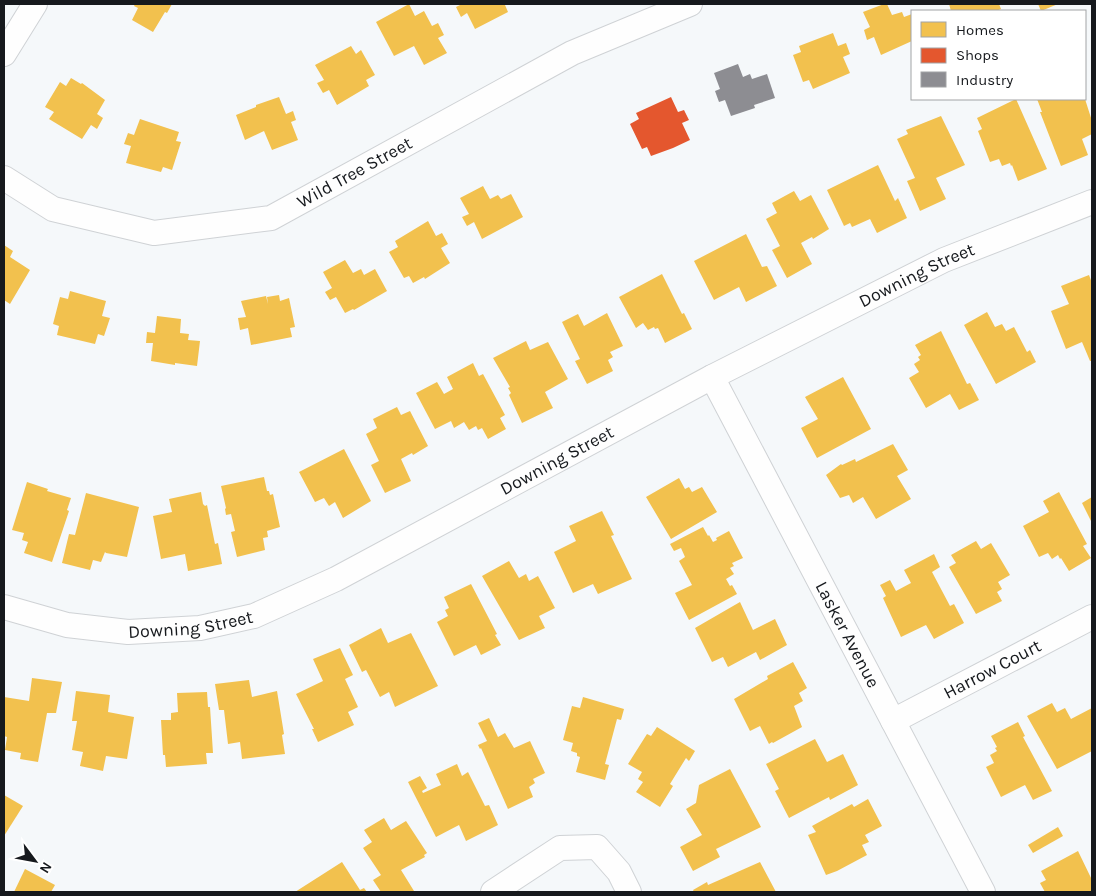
<svg xmlns="http://www.w3.org/2000/svg" width="1096" height="896" viewBox="0 0 1096 896" font-family="Karla,sans-serif">
	<style>
		.homes { fill: #f2c14e }
		.shops { fill: #e4572e }
		.industry { fill: #8d8d92 }
		.lines { fill: none; stroke-linecap: round; stroke-linejoin: round }
		.street-casing { stroke: #cfd2d5; stroke-width: 26 }
		.street { stroke: #fefefe; stroke-width: 24 }
		.labels { text-anchor: middle; dominant-baseline: central; stroke-width: 5; stroke-linejoin: round; paint-order: stroke }
		.street-label { font-size: 18px; fill: #16191d; stroke: #fff }
	</style>
	<rect width="100%" height="100%" fill="#f5f8fa"/>
	<g class="homes">
		<path d="M135,4H172L167,13L165,12L153,32L132,20L138,8L134,6Z"/>
		<path d="M409,4L415,16L424,11L432,26L438,23L444,35L438,38L447,53L424,65L414,46L394,56L376,22Z"/>
		<path d="M462,4H508L505,5L508,12L475,29L467,13L461,17L456,7Z"/>
		<path d="M884,4H887L892,15L902,12L904,17L912,14V41L881,55L874,37L867,40L864,30L870,27L863,12Z"/>
		<path d="M949,4H999L1001,9L996,11H951Z"/>
		<path d="M1038,4H1058L1041,11Z"/>
		<path d="M833,33L838,46L846,43L850,54L843,57L850,73L813,89L809,80L803,82L793,55L801,52L799,46Z"/>
		<path d="M351,46L356,54L361,50L375,75L366,80L369,86L337,105L329,90L323,93L317,83L324,80L315,65Z"/>
		<path d="M71,78L81,84L82,83L105,100L97,114L103,118L97,129L91,125L82,139L49,119L54,112L45,107L60,82L66,86Z"/>
		<path d="M279,97L286,114L293,111L296,120L291,122L298,140L272,150L264,131L245,140L236,115L256,107V105Z"/>
		<path d="M1016,99L1047,169L1018,181L1012,165L1011,166L1010,163L1002,166L999,159L990,162L978,131L982,129L977,118Z"/>
		<path d="M1037,99H1085L1092,121V134L1082,139L1088,155L1061,166L1040,112H1042Z"/>
		<path d="M941,116L965,165L936,178L946,199L920,211L907,181L915,178L897,139L908,134L906,130Z"/>
		<path d="M140,119L179,132L176,141L181,142L172,170L163,167L161,172L126,163L131,146L124,144L128,133L134,135Z"/>
		<path d="M878,165L895,201L898,198L907,218L877,233L870,219L852,227L850,223L844,226L827,190Z"/>
		<path d="M483,186L490,199L498,195L501,199L511,194L523,217L482,239L474,222L467,226L462,217L469,214L460,198Z"/>
		<path d="M794,191L800,201L811,195L829,229L813,239L812,237L801,243L812,264L787,278L772,250L780,246L766,219L777,213L772,203Z"/>
		<path d="M428,221L436,236L442,233L448,244L441,248L450,263L425,279L424,277L413,283L409,276L404,278L389,252L398,247L395,241Z"/>
		<path d="M746,234L762,267L767,266L777,286L746,302L739,287L714,300L694,261Z"/>
		<path d="M4,245L13,251L10,257L30,270L10,304L4,300Z"/>
		<path d="M345,260L353,273L361,269L364,275L375,269L387,291L354,310L353,309L345,313L336,297L330,300L325,292L332,288L323,272Z"/>
		<path d="M662,274L682,314L684,313L692,329L665,343L658,328L655,329L654,327L648,330L643,323L636,328L619,297Z"/>
		<path d="M1089,275L1092,283V361H1090L1082,342L1066,349L1051,311L1069,304L1061,286Z"/>
		<path d="M70,291L106,301L102,316L110,318L104,336L98,334L95,344L57,335L59,326L53,324L60,297L68,299Z"/>
		<path d="M279,295L280,301L289,298L295,327L290,328L292,337L251,345L248,328L240,330L238,318L246,317L241,301L266,296L268,304L267,297Z"/>
		<path d="M987,312L995,327L1002,324L1006,331L1014,327L1027,352L1030,350L1036,362L996,384L964,325Z"/>
		<path d="M607,313L623,346L610,352L613,357L608,360L613,371L587,384L575,361L580,359L562,322L578,314L584,326Z"/>
		<path d="M157,316L181,319L180,333L189,334L188,340L200,341L197,366L175,363V365L151,361L153,343H146L147,332L155,333Z"/>
		<path d="M941,331L967,384L970,383L979,400L959,410L950,394L926,408L909,378L919,372L914,364L920,360L918,357L921,355L915,345Z"/>
		<path d="M526,341L530,350L548,342L568,379L545,392L553,408L522,423L509,395L511,393L508,388L510,387L493,358Z"/>
		<path d="M473,363L479,376L483,374L505,415L500,418L506,429L488,439L482,428L478,430L476,426L469,430L464,422L454,428L451,421L435,429L416,393L437,382L444,394L453,389L447,377Z"/>
		<path d="M843,377L871,429L817,458L801,428L818,419L805,397Z"/>
		<path d="M397,407L401,415L410,411L428,446L413,455L412,453L401,459L411,481L385,493L371,465L379,461L366,434L377,428L373,419Z"/>
		<path d="M893,444L908,470L897,476L911,499L876,519L863,497L853,503L849,495L840,498L826,475L841,464L842,465L855,459L856,462Z"/>
		<path d="M344,449L371,501L343,518L335,502L329,506L324,498L315,502L299,472Z"/>
		<path d="M264,477L267,491H269L270,495L273,494L280,527L267,531L268,537L263,538L265,550L237,557L231,532L235,531L231,514L226,515L225,509L226,508L221,486Z"/>
		<path d="M679,478L685,489L689,487L692,492L702,487L717,512L671,539L646,497Z"/>
		<path d="M27,482L48,489L47,491L71,498L67,510L69,511L52,562L24,553L28,542L22,540L24,533L12,530Z"/>
		<path d="M201,492L203,504L205,506L207,505L215,544L218,543L222,564L188,571L185,554L161,559L153,516L172,512L169,499Z"/>
		<path d="M1059,492L1087,544L1083,546L1091,558L1069,571L1061,558L1060,559L1058,555L1052,559L1048,553L1039,557L1023,526L1049,512L1043,501Z"/>
		<path d="M86,493L139,507L127,557L106,553L105,552L101,562L93,560L90,570L62,563L69,534L75,535Z"/>
		<path d="M1092,497V523L1082,503Z"/>
		<path d="M602,511L614,535L611,536L632,579L598,594L593,584L573,593L554,552L576,541L569,526Z"/>
		<path d="M703,527L708,536L709,535L713,542L717,540L716,538L729,531L743,558L732,563L734,566L730,568L734,574L726,579L730,586L732,585L737,594L689,620L675,593L692,585L679,561L685,557L681,548L674,551L670,544Z"/>
		<path d="M976,541L981,549L991,543L1010,575L998,582L1002,589L997,592L1002,601L976,614L949,567L956,563L951,555Z"/>
		<path d="M934,554L940,567L932,572L950,606L954,604L964,623L934,639L926,625L901,637L883,598L886,596L880,585L890,580L896,591L911,583L904,570Z"/>
		<path d="M509,561L519,578L526,574L529,581L538,576L555,608L539,616L545,628L519,640L482,576Z"/>
		<path d="M471,584L497,634L495,635L501,645L481,655L476,645L454,656L437,622L448,616L445,610L449,608L444,597Z"/>
		<path d="M740,602L753,630L775,619L787,645L760,660L756,652L728,667L723,657L712,662L695,628Z"/>
		<path d="M381,628L388,643L411,633L438,686L395,707L389,692L380,697L366,670L362,672L349,645Z"/>
		<path d="M340,648L353,675L345,679L358,707L348,712L354,725L318,742L312,729H314L296,694L323,681L313,659Z"/>
		<path d="M793,662L807,688L799,693L803,701L794,706L802,727L773,743L772,742L769,744L760,726L750,731L734,699L768,679L767,676Z"/>
		<path d="M32,678L62,682L56,713H47L38,762L20,759L21,753L5,750L7,737L4,736V697L29,701Z"/>
		<path d="M249,680L252,697L277,691L284,734L282,735L285,754L242,759L240,742L228,744L224,710H219L215,684Z"/>
		<path d="M76,691L110,695L108,712L134,717L127,759L106,756L103,771L80,766L83,752L72,750L77,721H72Z"/>
		<path d="M207,692L208,707H210L213,753H206L207,764L166,767L165,755H163L161,720H171V713L178,712L177,693Z"/>
		<path d="M583,697L624,709L621,720L617,719L605,764L609,765L605,780L576,772L580,757L577,756V753L571,751L573,743L563,740L572,706L580,708Z"/>
		<path d="M1052,703L1057,712L1065,708L1071,719L1092,708V751L1057,769L1027,716Z"/>
		<path d="M489,718L498,737L505,733L514,748L530,741L545,773L533,779L535,783L529,787L533,797L508,809L481,748L480,749L478,745L487,741L478,723Z"/>
		<path d="M1018,722L1025,736L1023,737L1052,791L1033,800L1025,785L1001,797L986,767L994,763L990,755L997,751L995,748L997,747L991,736Z"/>
		<path d="M657,727L695,751L689,761L686,758L670,784L673,786L660,807L636,792L643,782L638,779L642,772L628,764L647,734L651,736Z"/>
		<path d="M815,739L827,762L843,754L858,785L830,800L829,797L789,818L775,791L779,789L766,764Z"/>
		<path d="M457,764L462,776L468,772L485,806L489,805L498,825L466,841L459,825L436,837L408,782L420,776L427,788L422,791L423,793L441,785L436,774Z"/>
		<path d="M730,769L761,827L716,849L720,857L693,871L680,847L702,835L686,809L696,803L699,785Z"/>
		<path d="M4,795L23,806L4,836Z"/>
		<path d="M868,799L882,826L865,835L869,842L862,845L867,855L837,871L826,875L808,835L816,832L812,826L852,804L854,807Z"/>
		<path d="M384,818L391,830L406,821L427,853L424,855L425,857L401,870L414,891L411,892H381L373,880L381,875L363,848L372,842L364,830Z"/>
		<path d="M1058,827L1063,836L1033,853L1028,845Z"/>
		<path d="M1078,851L1092,880V892H1045L1040,883L1046,880L1041,871Z"/>
		<path d="M342,862L360,890L364,888L367,892H295Z"/>
		<path d="M760,862L776,892H694L693,890L707,882L708,885Z"/>
		<path d="M25,869L55,885L51,892H14Z"/>
	</g>
	<path class="shops" d="M671,97L678,112L684,110L689,120L682,123L690,140L673,148L651,156L647,147L642,149L630,124L639,119L636,113Z"/>
	<path class="industry" d="M738,64L743,77L750,74L752,79L767,74L775,98L754,105L755,108L731,116L725,100L719,102L715,91L720,89L714,73Z"/>
	<g class="lines">
		<g class="street-casing">
			<g id="street">
				<path d="M4,54L35,4"/>
				<path id="s1" d="M4,178L53,209L154,233L271,218L572,53L690,4"/>
				<path id="s2" d="M712,377L983,892"/>
				<path id="s3" d="M4,607L67,625L128,632L200,628L254,616L336,579L712,377L944,260L1092,202"/>
				<path id="s4" d="M893,721L1092,617"/>
				<path d="M493,892L560,848L597,847L619,872L629,892"/>
			</g>
		</g>
		<use href="#street" class="street"/>
	</g>
	<g class="labels">
		<g class="street-label">
			<text stroke="none"><textPath href="#s1" startOffset="375">Wild Tree Street</textPath></text>
			<text stroke="none"><textPath href="#s3" startOffset="1000">Downing Street</textPath></text>
			<text stroke="none"><textPath href="#s3" startOffset="595">Downing Street</textPath></text>
			<text stroke="none"><textPath href="#s3" startOffset="190">Downing Street</textPath></text>
			<text stroke="none"><textPath href="#s2" startOffset="291">Lasker Avenue</textPath></text>
			<text stroke="none"><textPath href="#s4" startOffset="112">Harrow Court</textPath></text>
		</g>
	</g>
	<rect width="1096" height="896" fill="none" stroke="#16191d" stroke-width="10"/>
	<rect x="911" y="10" width="175" height="90" fill="#ffffff" stroke="#a2a3a5"/>
	<rect x="921" y="22" width="25" height="15" fill="#f2c14e" stroke="#a2a3a5"/>
	<text x="956" y="35" font-size="15" fill="#16191d">Homes</text>
	<rect x="921" y="48" width="25" height="15" fill="#e4572e" stroke="#a2a3a5"/>
	<text x="956" y="60" font-size="15" fill="#16191d">Shops</text>
	<rect x="921" y="72" width="25" height="15" fill="#8d8d92" stroke="#a2a3a5"/>
	<text x="956" y="85" font-size="15" fill="#16191d">Industry</text>
	<g transform="translate(35 861) rotate(122)" stroke="#ffffff" stroke-width="4" paint-order="stroke">
	<path d="M0-4L9 19L0 12L-9 19Z" fill="#16191d"/>
	<text y="-8" font-size="14" font-weight="bold" text-anchor="middle" fill="#16191d">N</text>
	</g>
</svg>
